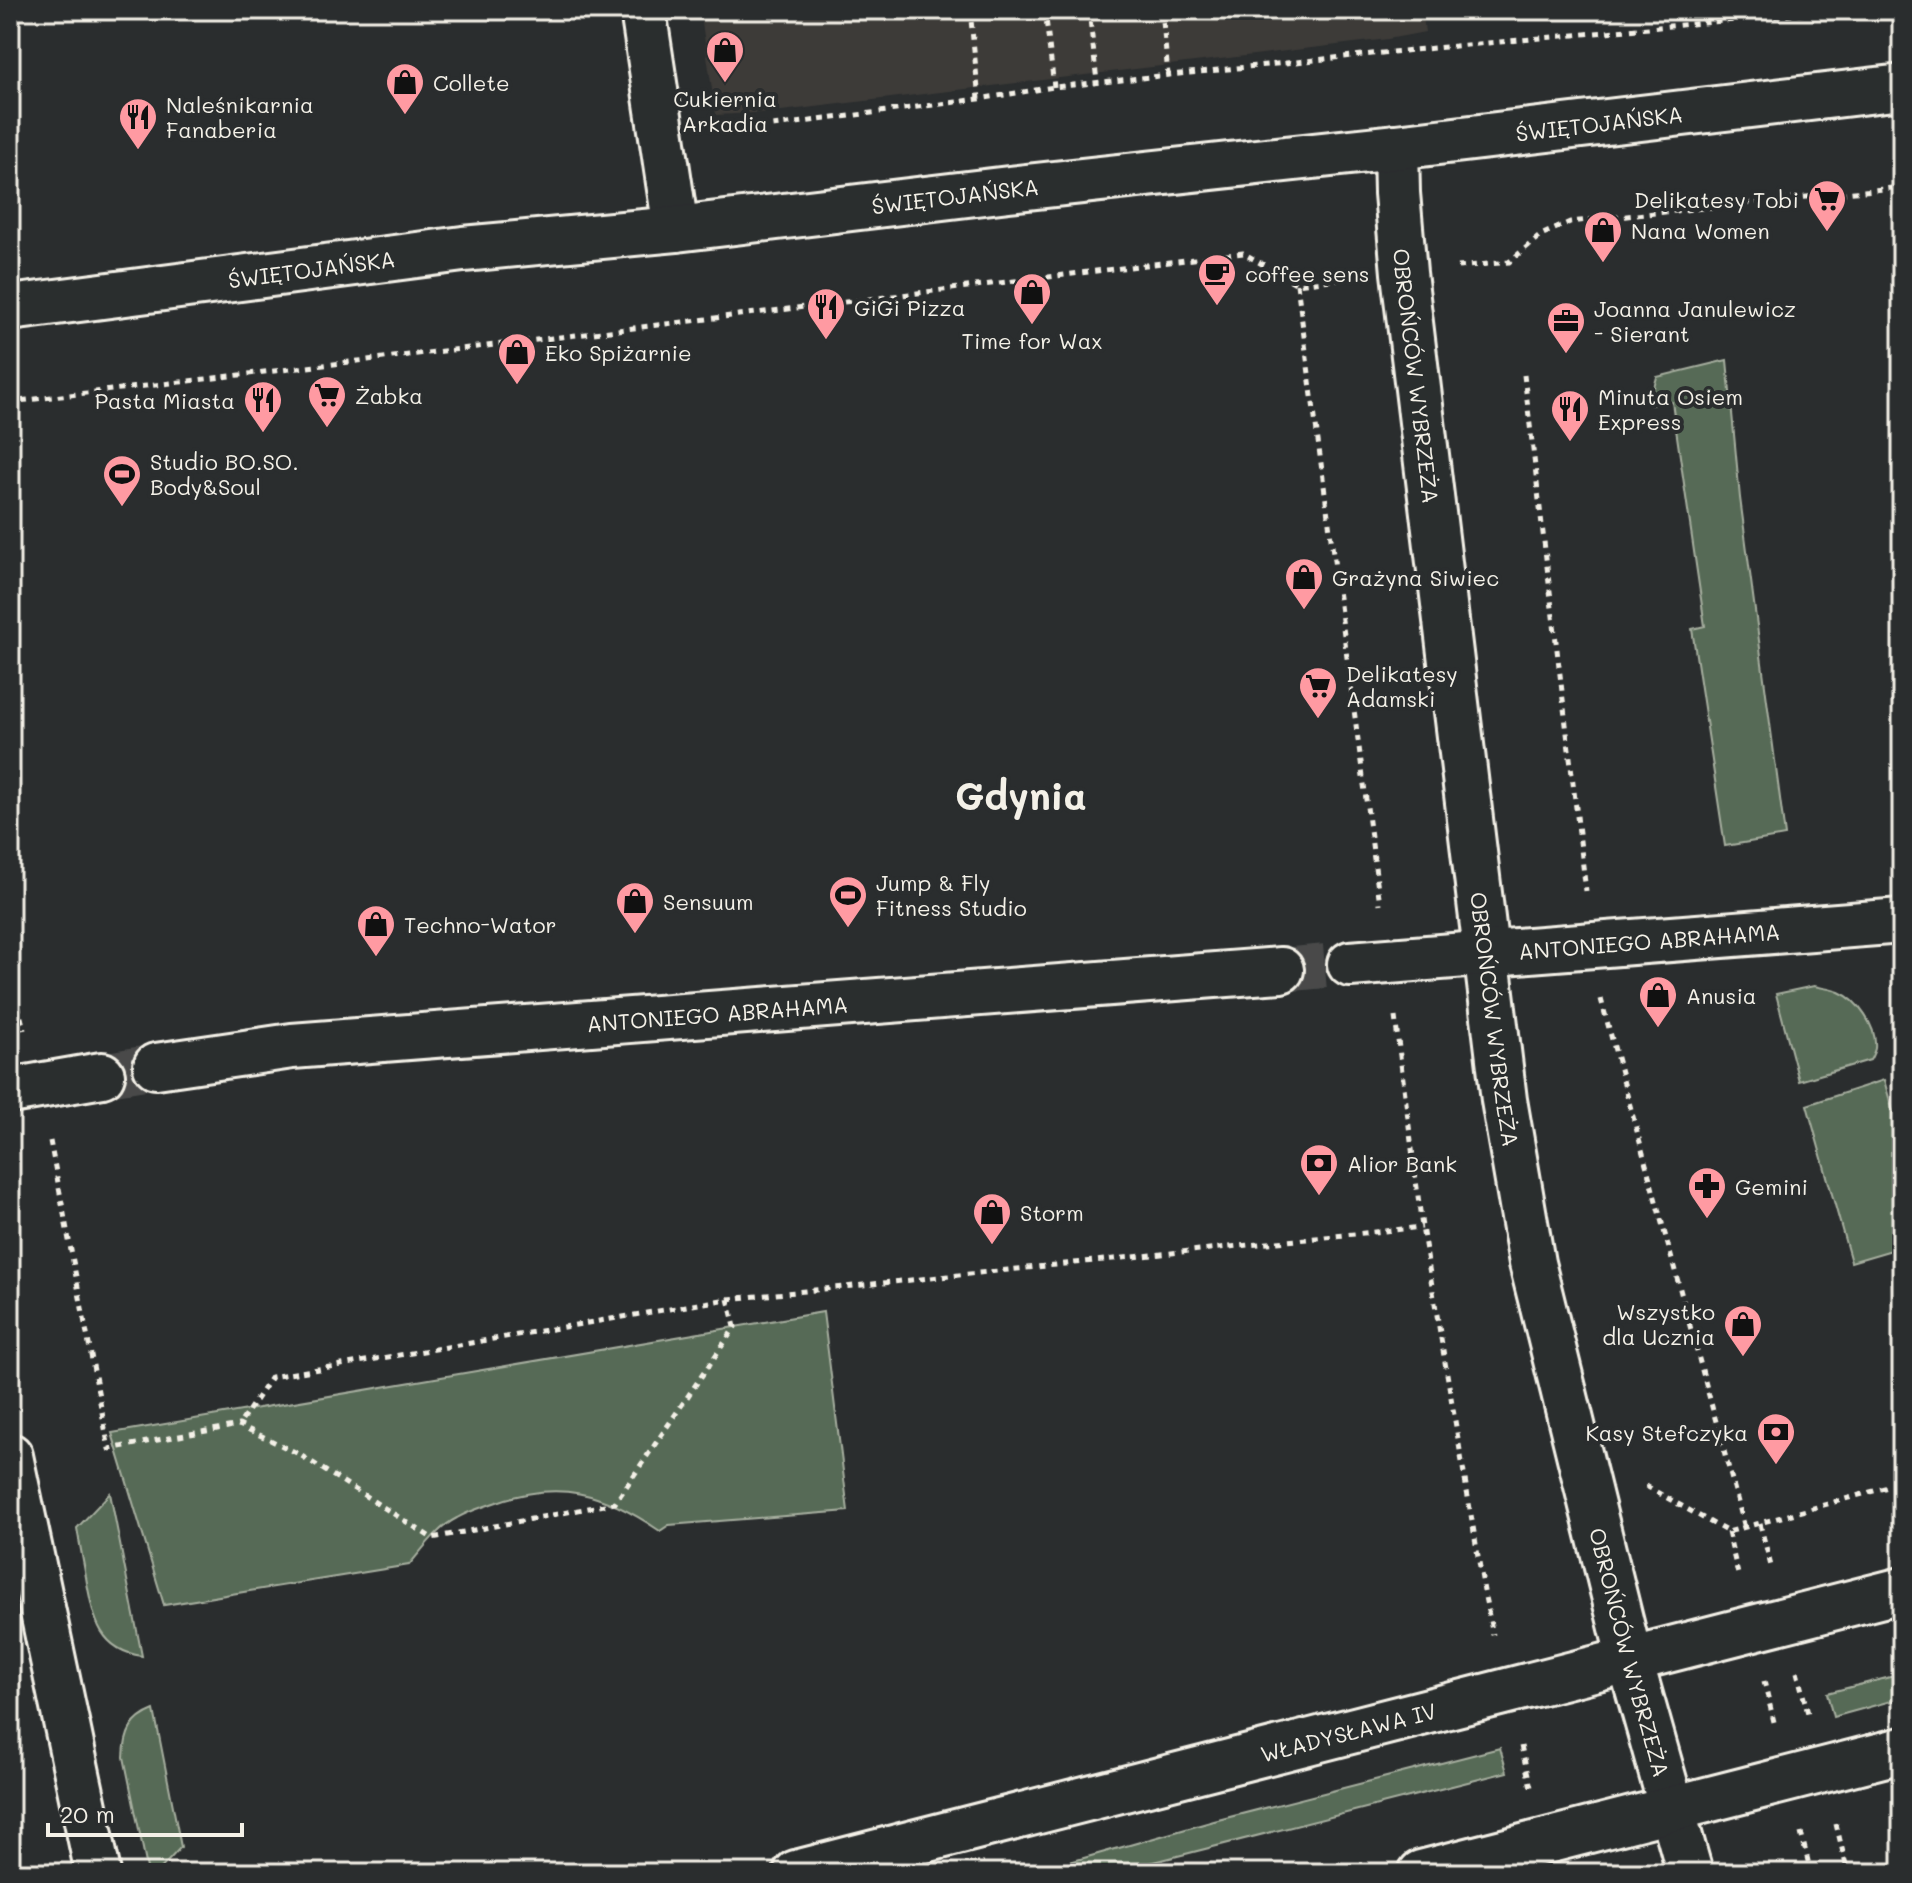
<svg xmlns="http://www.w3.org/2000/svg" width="1912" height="1883" viewBox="0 0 1912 1883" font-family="Mali,sans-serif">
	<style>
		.built { fill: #3d3b38 }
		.green { fill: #576b56; stroke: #a6ae9f; stroke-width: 2 }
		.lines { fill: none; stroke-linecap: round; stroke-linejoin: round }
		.minor-tunnel { stroke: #484a4a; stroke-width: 44; stroke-dasharray: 44 22; stroke-linecap: butt }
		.minor-casing { stroke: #f4f1e8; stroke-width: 50 }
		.tertiary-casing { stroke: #f4f1e8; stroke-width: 50 }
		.secondary-casing { stroke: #f4f1e8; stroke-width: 50 }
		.path { stroke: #f4f1e8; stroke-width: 5; stroke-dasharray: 6 6; stroke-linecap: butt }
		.minor { stroke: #2a2d2e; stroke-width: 44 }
		.tertiary { stroke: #2a2d2e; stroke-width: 44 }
		.secondary { stroke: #2a2d2e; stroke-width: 44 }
		.labels { text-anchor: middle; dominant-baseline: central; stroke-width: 8; stroke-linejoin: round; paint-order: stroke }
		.poi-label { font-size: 22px; fill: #f4f1e8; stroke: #2a2d2e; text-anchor: start }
		.street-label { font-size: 22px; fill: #f4f1e8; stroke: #2a2d2e }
		.town-label { font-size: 38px; font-weight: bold; fill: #f4f1e8; stroke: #2a2d2e }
	</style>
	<rect width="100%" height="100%" fill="#2a2d2e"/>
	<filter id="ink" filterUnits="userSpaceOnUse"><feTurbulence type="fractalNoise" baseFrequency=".0125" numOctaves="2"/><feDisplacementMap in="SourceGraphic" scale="16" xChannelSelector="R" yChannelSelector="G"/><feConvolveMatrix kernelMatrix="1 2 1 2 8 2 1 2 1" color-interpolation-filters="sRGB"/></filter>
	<g filter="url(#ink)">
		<path class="built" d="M700,10H1422L1425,32L1388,39L773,112L716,115Z"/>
		<g class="green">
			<path d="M1727,360L1740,498L1785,836L1725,846L1692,629L1705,626L1672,402L1649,405L1657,377Z"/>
			<path d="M1814,986C1822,988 1832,989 1839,992C1858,1000 1877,1027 1875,1048C1875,1050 1871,1059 1870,1060L1799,1081L1776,994Z"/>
			<path d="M1884,1080L1902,1144V1247L1851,1262L1807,1105Z"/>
			<path d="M823,1312L848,1511L669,1525L660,1531C603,1492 558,1479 491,1504C480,1508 467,1512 457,1518C437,1528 423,1549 409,1565L164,1605L112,1433Z"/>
			<path d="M110,1493L142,1656C100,1650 94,1620 87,1583C84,1565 80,1546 77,1528Z"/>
			<path d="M1902,1674V1698L1833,1717L1827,1693Z"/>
			<path d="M154,1710L181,1847L157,1873H148L124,1757C125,1733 131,1719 154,1710Z"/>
			<path d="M1500,1748L1507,1772L1111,1873H1031L1214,1821Z"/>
		</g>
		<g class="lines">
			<g class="minor-tunnel">
				<path d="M1281,970L1350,964"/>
				<path d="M102,1075L156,1066"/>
			</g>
			<g class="minor-casing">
				<g id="minor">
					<path d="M643,10L676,229"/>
					<path id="s1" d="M1396,147L1397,193L1404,273L1504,1100L1532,1263L1540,1295L1630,1660L1690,1873"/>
					<path id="s2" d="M1350,964L1902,921"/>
					<path id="s3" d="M156,1066L292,1046L1281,970"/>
					<path d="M10,1091L102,1075"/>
				</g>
			</g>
			<g class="tertiary-casing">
				<g id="tertiary">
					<path id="s4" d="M10,308L463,249L676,229L1009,189L1396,147L1902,87"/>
					<path d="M10,1456L98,1873"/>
				</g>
			</g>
			<g class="secondary-casing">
				<g id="secondary">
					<path id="s5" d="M796,1873L1902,1590"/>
					<path d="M1421,1873L1902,1750"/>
				</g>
			</g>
			<g class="path">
				<path d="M970,10L979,99"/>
				<path d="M1045,10L1054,87"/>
				<path d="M1089,10L1097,82"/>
				<path d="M1162,10L1168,75"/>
				<path d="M717,122L727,132L979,99L1054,87L1392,52L1841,10"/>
				<path d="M1458,267L1509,262L1541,235L1570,222L1902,187"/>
				<path d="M1297,284L1380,904"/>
				<path d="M1524,375L1586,891"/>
				<path d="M10,402L520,342L1243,253L1297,284L1348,278"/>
				<path d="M10,970L24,1030"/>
				<path d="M1601,999L1745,1528"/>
				<path d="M1395,1017L1422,1227L1485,1597L1493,1635"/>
				<path d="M50,1141L109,1449L239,1425L297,1453L432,1538L615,1503L735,1327L728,1299L271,1377L239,1425"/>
				<path d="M728,1299L1422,1227"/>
				<path d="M1646,1486L1728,1532L1902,1483"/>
				<path d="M1760,1524L1771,1566"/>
				<path d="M1728,1532L1738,1574"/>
				<path d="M1797,1672L1809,1717"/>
				<path d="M1764,1681L1775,1726"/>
				<path d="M1521,1746L1531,1787"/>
				<path d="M1836,1824L1848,1873"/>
				<path d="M1801,1833L1811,1873"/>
				<path d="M1889,1873L1902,1869"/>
			</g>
			<use href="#minor" class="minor"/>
			<use href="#tertiary" class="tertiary"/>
			<use href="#secondary" class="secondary"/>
		</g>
	</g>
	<defs>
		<g id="shop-pin" transform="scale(2)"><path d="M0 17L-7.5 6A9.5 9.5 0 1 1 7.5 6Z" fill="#ff9aa2" stroke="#2a2d2e"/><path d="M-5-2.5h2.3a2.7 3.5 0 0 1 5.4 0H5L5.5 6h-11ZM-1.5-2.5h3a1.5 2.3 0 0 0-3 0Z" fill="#111"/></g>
		<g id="restaurant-pin" transform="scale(2)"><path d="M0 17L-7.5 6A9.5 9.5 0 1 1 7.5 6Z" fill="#ff9aa2" stroke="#2a2d2e"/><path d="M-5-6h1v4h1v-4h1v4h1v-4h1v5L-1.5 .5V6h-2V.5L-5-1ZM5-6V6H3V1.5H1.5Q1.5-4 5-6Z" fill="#111"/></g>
		<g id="supermarket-pin" transform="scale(2)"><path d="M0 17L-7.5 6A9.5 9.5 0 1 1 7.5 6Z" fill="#ff9aa2" stroke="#2a2d2e"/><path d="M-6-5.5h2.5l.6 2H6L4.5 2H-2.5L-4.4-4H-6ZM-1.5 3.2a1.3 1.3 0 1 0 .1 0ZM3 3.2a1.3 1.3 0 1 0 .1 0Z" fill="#111"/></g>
		<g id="cafe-pin" transform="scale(2)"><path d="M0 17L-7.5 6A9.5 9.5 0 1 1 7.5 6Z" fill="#ff9aa2" stroke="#2a2d2e"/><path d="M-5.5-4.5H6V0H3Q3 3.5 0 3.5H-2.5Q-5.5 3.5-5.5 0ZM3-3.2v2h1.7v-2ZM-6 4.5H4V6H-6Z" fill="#111"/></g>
		<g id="office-pin" transform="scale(2)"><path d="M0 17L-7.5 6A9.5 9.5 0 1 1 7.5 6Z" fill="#ff9aa2" stroke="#2a2d2e"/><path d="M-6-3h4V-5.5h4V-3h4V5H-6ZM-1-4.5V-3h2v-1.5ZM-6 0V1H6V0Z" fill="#111"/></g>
		<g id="stadium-pin" transform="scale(2)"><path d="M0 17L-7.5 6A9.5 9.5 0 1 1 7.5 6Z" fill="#ff9aa2" stroke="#2a2d2e"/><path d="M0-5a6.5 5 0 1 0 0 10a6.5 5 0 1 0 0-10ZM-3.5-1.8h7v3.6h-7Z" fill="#111"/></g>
		<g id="bank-pin" transform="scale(2)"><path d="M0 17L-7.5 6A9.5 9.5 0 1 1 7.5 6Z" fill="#ff9aa2" stroke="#2a2d2e"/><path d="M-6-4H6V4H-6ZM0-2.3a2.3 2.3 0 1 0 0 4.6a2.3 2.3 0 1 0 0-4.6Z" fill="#111"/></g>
		<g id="pharmacy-pin" transform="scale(2)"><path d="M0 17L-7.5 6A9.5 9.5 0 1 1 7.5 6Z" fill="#ff9aa2" stroke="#2a2d2e"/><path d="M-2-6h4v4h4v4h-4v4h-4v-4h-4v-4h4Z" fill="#111"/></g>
	</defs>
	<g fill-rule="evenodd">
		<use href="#shop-pin" x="725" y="50"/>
		<use href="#shop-pin" x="405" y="82"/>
		<use href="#restaurant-pin" x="138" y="117"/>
		<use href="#supermarket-pin" x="1827" y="199"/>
		<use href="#shop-pin" x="1603" y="230"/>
		<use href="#cafe-pin" x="1217" y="273"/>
		<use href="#shop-pin" x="1032" y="292"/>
		<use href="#restaurant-pin" x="826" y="307"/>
		<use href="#office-pin" x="1566" y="321"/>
		<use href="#shop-pin" x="517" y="352"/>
		<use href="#supermarket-pin" x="327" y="395"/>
		<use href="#restaurant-pin" x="263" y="400"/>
		<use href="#restaurant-pin" x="1570" y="409"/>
		<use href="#stadium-pin" x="122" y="474"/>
		<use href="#shop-pin" x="1304" y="577"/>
		<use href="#supermarket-pin" x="1318" y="686"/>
		<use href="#stadium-pin" x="848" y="895"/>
		<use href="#shop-pin" x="635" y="901"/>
		<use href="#shop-pin" x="376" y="924"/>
		<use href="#shop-pin" x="1658" y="995"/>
		<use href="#bank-pin" x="1319" y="1163"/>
		<use href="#pharmacy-pin" x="1707" y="1186"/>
		<use href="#shop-pin" x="992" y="1212"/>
		<use href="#shop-pin" x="1743" y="1324"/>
		<use href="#bank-pin" x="1776" y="1432"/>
	</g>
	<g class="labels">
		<g class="poi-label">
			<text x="433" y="82">Collete</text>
			<text x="725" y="98" text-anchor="middle">Cukiernia<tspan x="725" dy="25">Arkadia</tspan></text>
			<text x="166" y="104">Naleśnikarnia<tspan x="166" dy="25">Fanaberia</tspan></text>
			<text x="1799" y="199" text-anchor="end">Delikatesy Tobi</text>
			<text x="1631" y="230">Nana Women</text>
			<text x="1245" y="273">coffee sens</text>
			<text x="854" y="307">GiGi Pizza</text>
			<text x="1594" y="308">Joanna Janulewicz<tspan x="1594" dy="25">- Sierant</tspan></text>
			<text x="1032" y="340" text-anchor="middle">Time for Wax</text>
			<text x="545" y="352">Eko Spiżarnie</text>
			<text x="355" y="395">Żabka</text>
			<text x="1598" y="396">Minuta Osiem<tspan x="1598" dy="25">Express</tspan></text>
			<text x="235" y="400" text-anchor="end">Pasta Miasta</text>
			<text x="150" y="461">Studio BO.SO.<tspan x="150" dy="25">Body&amp;Soul</tspan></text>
			<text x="1332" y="577">Grażyna Siwiec</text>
			<text x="1346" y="673">Delikatesy<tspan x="1346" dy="25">Adamski</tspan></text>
			<text x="876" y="882">Jump &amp; Fly<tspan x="876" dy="25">Fitness Studio</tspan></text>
			<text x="663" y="901">Sensuum</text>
			<text x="404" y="924">Techno-Wator</text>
			<text x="1686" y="995">Anusia</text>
			<text x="1347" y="1163">Alior Bank</text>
			<text x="1735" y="1186">Gemini</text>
			<text x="1020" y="1212">Storm</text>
			<text x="1715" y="1311" text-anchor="end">Wszystko<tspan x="1715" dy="25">dla Ucznia</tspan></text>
			<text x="1748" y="1432" text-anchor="end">Kasy Stefczyka</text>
		</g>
		<g class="street-label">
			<text stroke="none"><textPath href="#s4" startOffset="1600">ŚWIĘTOJAŃSKA</textPath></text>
			<text stroke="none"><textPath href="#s4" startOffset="952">ŚWIĘTOJAŃSKA</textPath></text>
			<text stroke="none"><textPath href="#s4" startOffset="304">ŚWIĘTOJAŃSKA</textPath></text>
			<text stroke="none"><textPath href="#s1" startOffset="230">OBROŃCÓW WYBRZEŻA</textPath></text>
			<text stroke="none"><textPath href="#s2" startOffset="300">ANTONIEGO ABRAHAMA</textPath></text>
			<text stroke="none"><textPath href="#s3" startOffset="564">ANTONIEGO ABRAHAMA</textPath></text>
			<text stroke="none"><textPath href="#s1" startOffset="878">OBROŃCÓW WYBRZEŻA</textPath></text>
			<text stroke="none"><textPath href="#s1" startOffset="1526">OBROŃCÓW WYBRZEŻA</textPath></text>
			<text stroke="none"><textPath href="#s5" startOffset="570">WŁADYSŁAWA IV</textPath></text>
		</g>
		<g class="town-label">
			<text x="1021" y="795">Gdynia</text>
		</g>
	</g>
	<rect width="1912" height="1883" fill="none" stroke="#2a2d2e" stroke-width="40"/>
	<rect x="20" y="20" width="1872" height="1843" fill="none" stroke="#f4f1e8" stroke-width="3" filter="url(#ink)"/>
	<path d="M48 1823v12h194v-12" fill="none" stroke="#f4f1e8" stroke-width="4"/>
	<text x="60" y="1823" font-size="24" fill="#f4f1e8" stroke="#2a2d2e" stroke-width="6" paint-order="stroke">20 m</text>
</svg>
